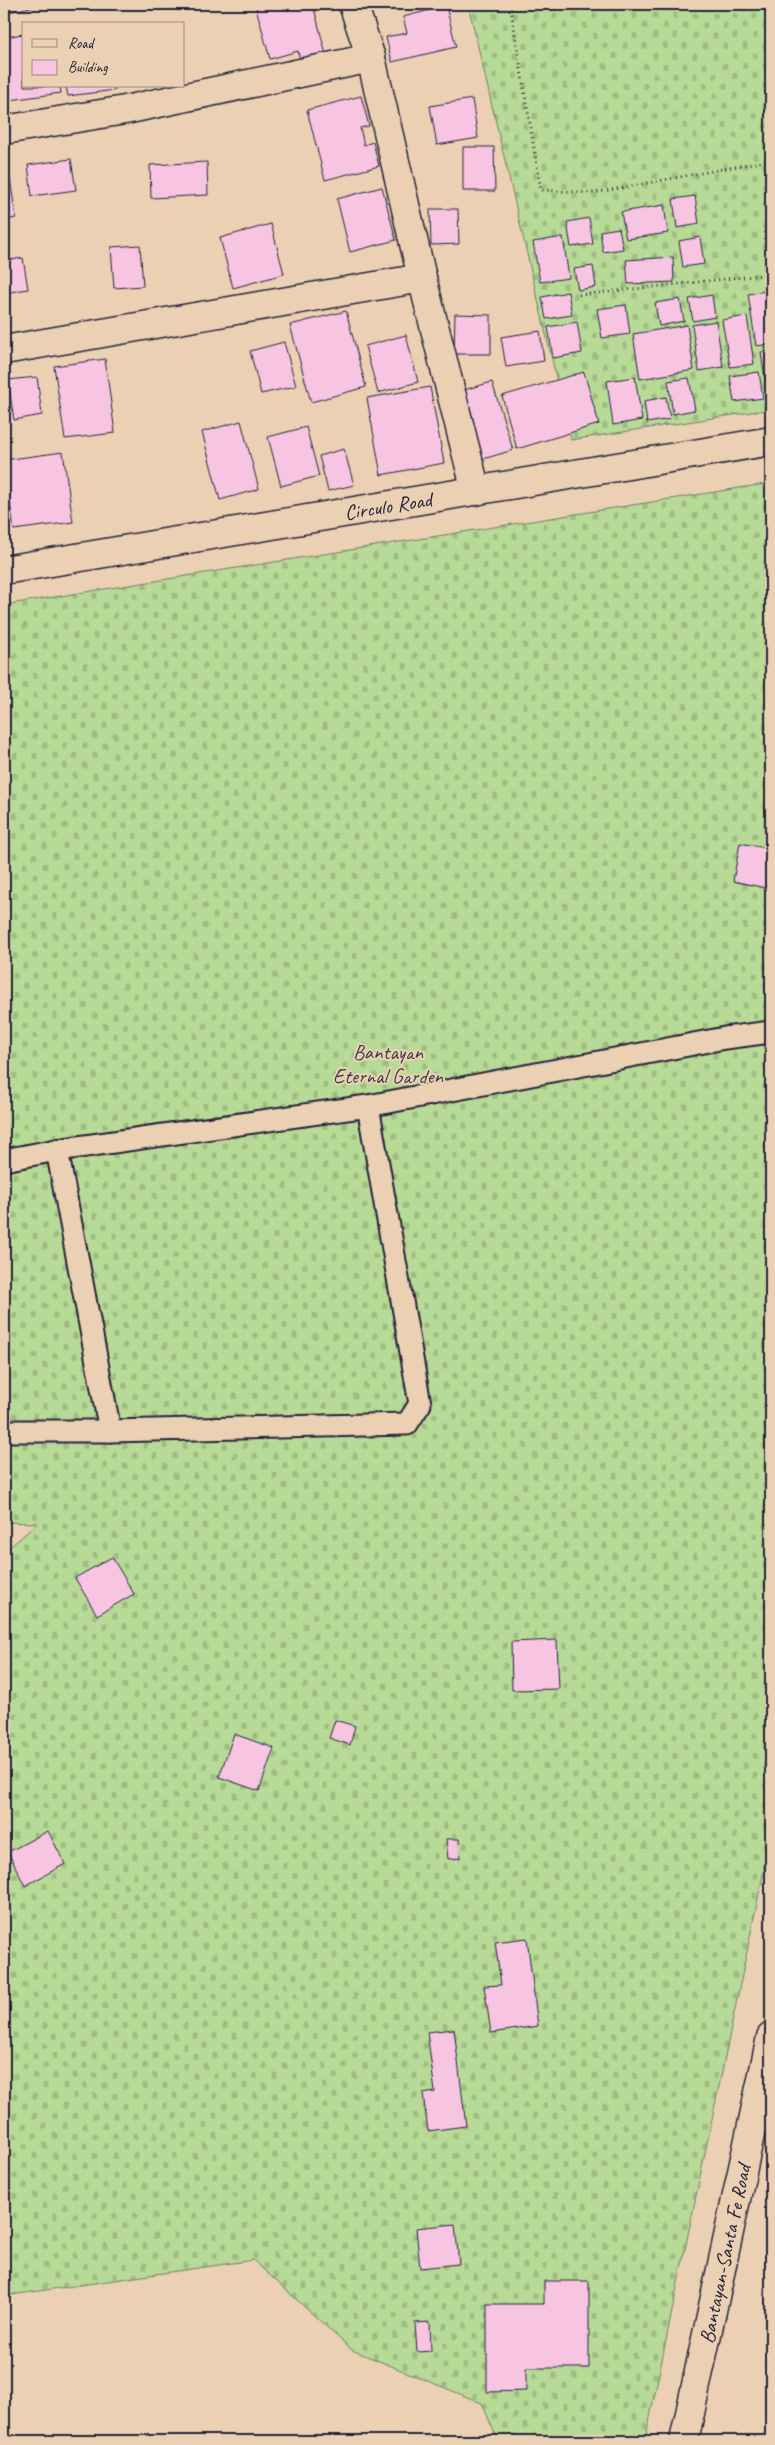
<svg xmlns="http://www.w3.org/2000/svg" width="775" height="2445" viewBox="0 0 775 2445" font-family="Caveat,sans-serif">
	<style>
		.cemetery { fill: url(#cemetery-stones); stroke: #6c7e68 }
		.building { fill: #f7c4e2; stroke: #22223b }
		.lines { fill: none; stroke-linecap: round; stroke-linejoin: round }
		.service-casing { stroke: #22223b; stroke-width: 25 }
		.minor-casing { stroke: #22223b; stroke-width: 31 }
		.secondary-casing { stroke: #22223b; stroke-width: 31 }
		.path { stroke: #22223b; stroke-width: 3; stroke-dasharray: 1 4; stroke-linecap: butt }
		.service { stroke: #ecd0b3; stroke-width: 21 }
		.minor { stroke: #ecd0b3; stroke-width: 28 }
		.secondary { stroke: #ecd0b3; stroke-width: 28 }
		.labels { text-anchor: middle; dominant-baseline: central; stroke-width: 4; stroke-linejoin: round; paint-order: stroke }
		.street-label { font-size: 21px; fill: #22223b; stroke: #ecd0b3 }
		.park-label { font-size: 21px; fill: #383e49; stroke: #ecd0b3 }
	</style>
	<defs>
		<pattern id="cemetery-stones" width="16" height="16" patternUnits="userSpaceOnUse" patternTransform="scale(1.25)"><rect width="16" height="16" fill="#b7db96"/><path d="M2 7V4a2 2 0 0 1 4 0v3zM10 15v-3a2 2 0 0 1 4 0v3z" fill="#9dbc82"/></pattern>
	</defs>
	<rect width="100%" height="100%" fill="#ecd0b3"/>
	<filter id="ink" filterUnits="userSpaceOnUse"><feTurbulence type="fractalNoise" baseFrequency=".02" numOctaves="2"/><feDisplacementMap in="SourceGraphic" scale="10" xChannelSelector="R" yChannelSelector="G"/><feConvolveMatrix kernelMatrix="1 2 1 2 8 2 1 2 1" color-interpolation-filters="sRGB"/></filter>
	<g filter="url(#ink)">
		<g class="cemetery">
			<path d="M468,4H771V409L571,440Z"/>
			<path d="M771,483V1836L645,2441H498L482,2403L352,2350L253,2260L4,2296V1552L38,1523L4,1522V605Z"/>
		</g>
		<g class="building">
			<path d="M4,4H44L4,13Z"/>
			<path d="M255,4H313L327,59L301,66L298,51L270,59Z"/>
			<path d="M446,6L456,47L392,62L386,37L407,33L403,17Z"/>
			<path d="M24,34V86H60L61,93L10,100L4,57V37Z"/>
			<path d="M66,86H114L115,90L68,96Z"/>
			<path d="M361,96L369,126L360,128L364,145L373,142L379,166L325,180L307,110Z"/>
			<path d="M472,99L478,138L437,145L430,106Z"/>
			<path d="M463,147H494L495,191H463Z"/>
			<path d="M71,159L76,190L32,196L28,165Z"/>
			<path d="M207,162L208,195L151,198L150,165Z"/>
			<path d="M10,178L16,218L4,220V179Z"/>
			<path d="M382,187L396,240L350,252L337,199Z"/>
			<path d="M695,196L699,224L677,228L673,199Z"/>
			<path d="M664,205L668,233L626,239L621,212Z"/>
			<path d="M430,209H458L459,244L431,245Z"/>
			<path d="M589,218L593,244L571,247L567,222Z"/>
			<path d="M271,224L284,274L233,288L220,238Z"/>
			<path d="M619,228L623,249L603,252L600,231Z"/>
			<path d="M563,237L569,278L540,282L533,242Z"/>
			<path d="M700,237L704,264L683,267L679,241Z"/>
			<path d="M140,245L143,286L114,288L111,247Z"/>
			<path d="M673,257L674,282L628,284L626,260Z"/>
			<path d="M23,258L28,289L4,293V261Z"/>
			<path d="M593,266L596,287L578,290L574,269Z"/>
			<path d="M771,290V344L756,346L748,294Z"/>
			<path d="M568,292L572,315L546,319L542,297Z"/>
			<path d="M712,295L715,317L693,321L689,299Z"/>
			<path d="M680,299L684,321L659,326L655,303Z"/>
			<path d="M626,305L630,334L602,338L597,309Z"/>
			<path d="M346,311L366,387L311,402L290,325Z"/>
			<path d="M455,314L491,315V354H454Z"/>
			<path d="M747,316L754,364L730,367L722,320Z"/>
			<path d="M716,321L723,367L699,371L692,325Z"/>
			<path d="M577,322L582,353L553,358L548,327Z"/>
			<path d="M687,325L694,370L640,379L633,334Z"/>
			<path d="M540,331L544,361L506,367L501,337Z"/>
			<path d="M406,335L418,382L378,393L365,346Z"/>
			<path d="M284,342L296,386L261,394L250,351Z"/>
			<path d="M771,351V384L766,385L761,352Z"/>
			<path d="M105,359L115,433L65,439L54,366Z"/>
			<path d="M584,372L599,424L517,449L502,396Z"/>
			<path d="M759,372L763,398L734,402L730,376Z"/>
			<path d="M37,377L42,415L14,420L8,380Z"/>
			<path d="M635,377L642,420L613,425L607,381Z"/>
			<path d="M689,378L695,410L673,414L668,381Z"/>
			<path d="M492,382L513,450L480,460L460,391Z"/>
			<path d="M430,387L444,463L381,475L367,398Z"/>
			<path d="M666,397L670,419L647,423L644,401Z"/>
			<path d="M241,421L259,489L220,500L202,432Z"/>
			<path d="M306,427L319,476L281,486L268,437Z"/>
			<path d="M344,449L354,485L328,491L319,456Z"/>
			<path d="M63,452L73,522L14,530L4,460Z"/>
			<path d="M740,843L771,849L770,889L733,881Z"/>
			<path d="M112,1557L134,1594L97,1615L75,1578Z"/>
			<path d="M557,1640L559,1689L512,1690L511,1642Z"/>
			<path d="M335,1720L355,1726L350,1745L329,1738Z"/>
			<path d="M234,1734L274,1748L259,1791L219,1777Z"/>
			<path d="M48,1831L65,1864L25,1886L8,1852Z"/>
			<path d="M446,1839H459L460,1858L448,1859Z"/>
			<path d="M527,1938L538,2026L491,2033L484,1986L501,1985L495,1942Z"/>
			<path d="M454,2029L466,2126L428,2131L423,2094L435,2092L427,2032Z"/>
			<path d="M455,2224L459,2264L420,2268L416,2228Z"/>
			<path d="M544,2281H589V2368H526V2391L487,2392V2304H544Z"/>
			<path d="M430,2322L431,2351L417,2352L415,2323Z"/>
		</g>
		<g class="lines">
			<g class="service-casing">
				<g id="service">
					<path d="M57,1150L110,1431L407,1424L420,1404L368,1106"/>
					<path d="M4,1160L57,1150L368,1106L725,1038L771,1032"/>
					<path d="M4,1431H110"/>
				</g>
			</g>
			<g class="minor-casing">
				<g id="minor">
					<path d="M353,4L371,58L422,278L476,491"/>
					<path d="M4,130L125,110L371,58"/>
					<path d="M4,350L422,278"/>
					<path d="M4,570L771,441"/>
				</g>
			</g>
			<g class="secondary-casing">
				<path id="secondary" d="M684,2441L771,2037"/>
			</g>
			<g class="path">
				<path d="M510,4L541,190L594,193L771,160"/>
				<path d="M579,295L771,274"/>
			</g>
			<use href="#service" class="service"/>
			<use href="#minor" class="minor"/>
			<use href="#secondary" class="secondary"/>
		</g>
	</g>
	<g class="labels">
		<g class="street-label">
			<text transform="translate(388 506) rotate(-9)">Circulo Road</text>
			<text transform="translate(725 2254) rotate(-78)">Bantayan-Santa Fe Road</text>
		</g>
		<g class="park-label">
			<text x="388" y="1052">Bantayan<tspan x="388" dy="24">Eternal Garden</tspan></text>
		</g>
	</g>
	<rect width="775" height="2445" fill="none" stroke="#ecd0b3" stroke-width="20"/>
	<rect x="10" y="10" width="755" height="2425" fill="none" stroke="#22223b" stroke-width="2" filter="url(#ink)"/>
	<rect x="22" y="22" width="162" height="65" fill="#ecd0b3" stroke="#9b8a83"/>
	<rect x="32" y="39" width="25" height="8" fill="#ecd0b3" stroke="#9b8a83"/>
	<text x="68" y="48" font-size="15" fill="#22223b">Road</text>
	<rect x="32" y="60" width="25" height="15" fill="#f7c4e2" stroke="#9b8a83"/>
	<text x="68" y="72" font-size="15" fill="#22223b">Building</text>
</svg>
